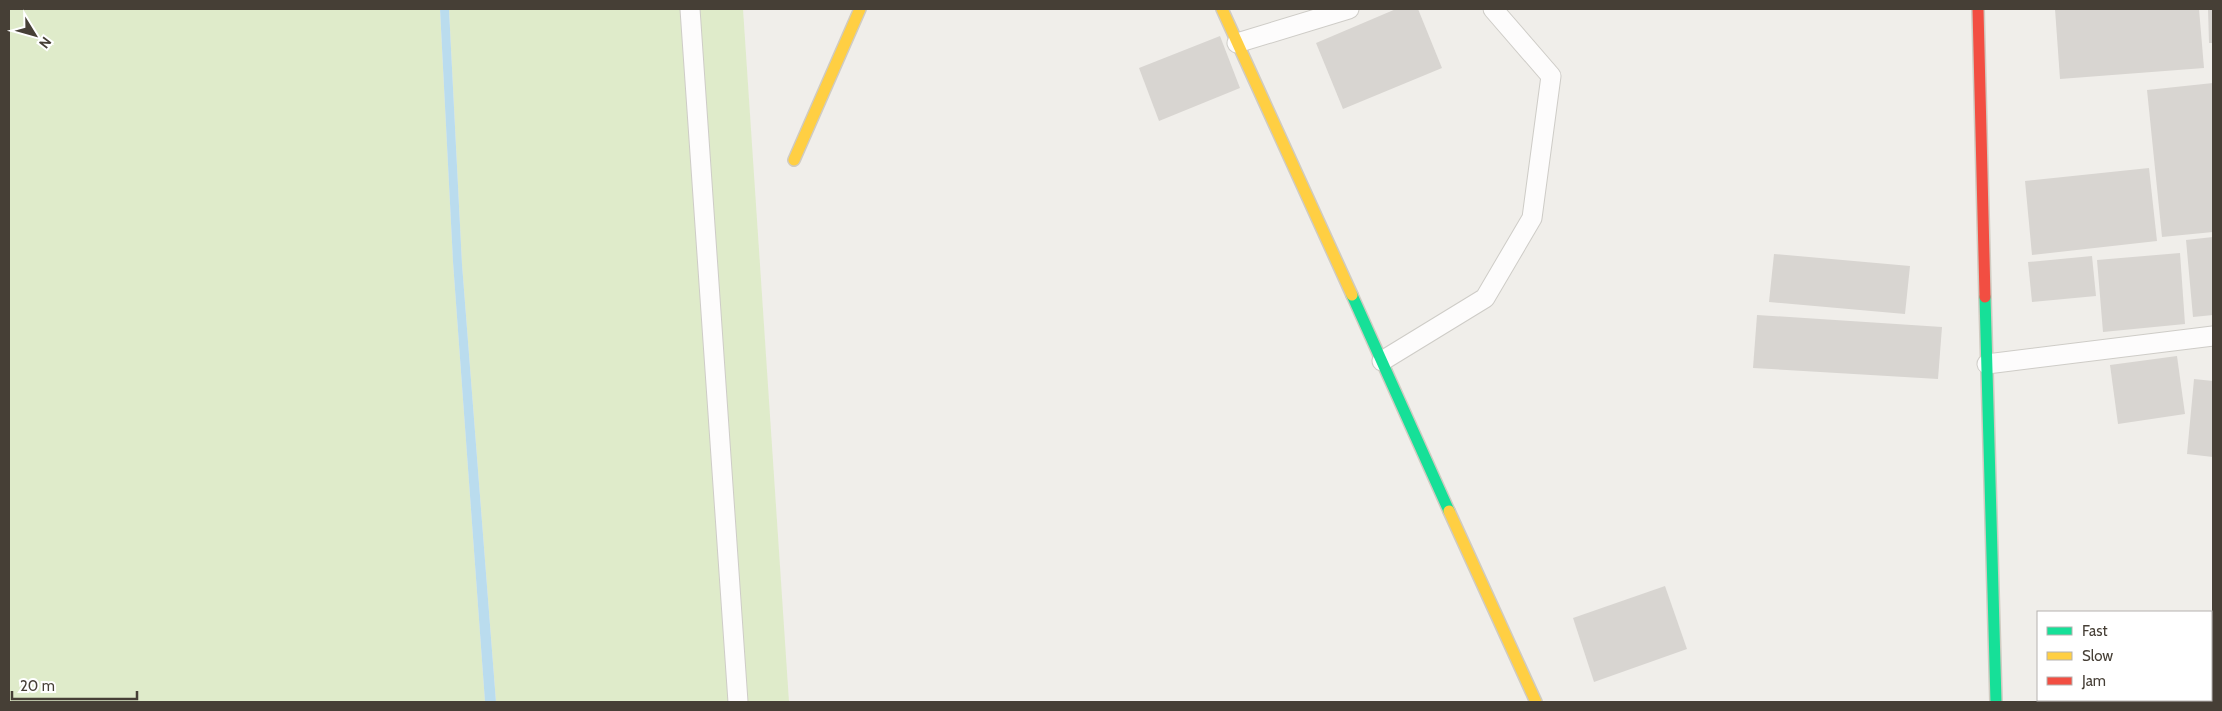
<svg xmlns="http://www.w3.org/2000/svg" width="2222" height="711" viewBox="0 0 2222 711" font-family="Cabin,sans-serif">
	<style>
		.green { fill: #dfebca }
		.water { fill: #badcee }
		.building { fill: #d8d5d1 }
		.lines { fill: none; stroke-linecap: round; stroke-linejoin: round }
		.lane-casing { stroke: #ceccc7; stroke-width: 21 }
		.fast-casing { stroke: #d0cbc1; stroke-width: 14 }
		.slow-casing { stroke: #d0cbc1; stroke-width: 14 }
		.jam-casing { stroke: #d0cbc1; stroke-width: 14 }
		.lane { stroke: #fdfcfc; stroke-width: 19 }
		.fast { stroke: #16e098; stroke-width: 11 }
		.slow { stroke: #ffcf43; stroke-width: 11 }
		.jam { stroke: #f24e42; stroke-width: 11 }
	</style>
	<rect width="100%" height="100%" fill="#f0eeea"/>
	<g class="green">
		<path d="M9,9H440L453,262L485,702H9Z"/>
		<path d="M449,9H743L789,702H496L462,264Z"/>
	</g>
	<path class="water" d="M440,9H449L462,264L496,702H485L453,262Z"/>
	<g class="building">
		<path d="M1396,9H1418L1442,68L1343,109L1316,43Z"/>
		<path d="M2055,9H2199L2204,68L2060,79Z"/>
		<path d="M2208,9H2213V43H2209Z"/>
		<path d="M1220,36L1240,88L1159,121L1139,68Z"/>
		<path d="M2213,83V232L2162,237L2147,90Z"/>
		<path d="M2149,168L2157,241L2032,255L2025,181Z"/>
		<path d="M2213,237V315L2193,317L2186,240Z"/>
		<path d="M2180,253L2185,324L2103,332L2097,260Z"/>
		<path d="M1774,254L1910,266L1905,314L1769,302Z"/>
		<path d="M2092,256L2096,296L2032,302L2028,262Z"/>
		<path d="M1757,315L1942,327L1938,379L1753,368Z"/>
		<path d="M2177,356L2185,414L2118,424L2110,365Z"/>
		<path d="M2194,379L2213,381V457L2187,454Z"/>
		<path d="M1665,586L1687,649L1594,682L1573,618Z"/>
		<rect x="2053" y="700" width="106" height="2"/>
	</g>
	<g class="lines">
		<g class="lane-casing">
			<g id="lane">
				<path d="M690,9L738,702"/>
				<path d="M1237,43L1349,9"/>
				<path d="M1382,361L1485,298L1532,218L1551,76L1493,9"/>
				<path d="M1987,364L2213,336"/>
			</g>
		</g>
		<g class="fast-casing">
			<g id="fast">
				<path d="M1352,295L1449,511"/>
				<path d="M1985,297L1996,702"/>
			</g>
		</g>
		<g class="slow-casing">
			<g id="slow">
				<path d="M1222,9L1352,295"/>
				<path d="M794,160L860,9"/>
				<path d="M1449,511L1536,702"/>
			</g>
		</g>
		<g class="jam-casing">
			<path id="jam" d="M1978,9L1985,297"/>
		</g>
		<use href="#lane" class="lane"/>
		<use href="#fast" class="fast"/>
		<use href="#slow" class="slow"/>
		<use href="#jam" class="jam"/>
	</g>
	<rect width="2222" height="711" fill="none" stroke="#463f36" stroke-width="20"/>
	<rect x="2037" y="611" width="175" height="90" fill="#ffffff" stroke="#b5b2af"/>
	<rect x="2047" y="627" width="25" height="8" fill="#16e098" stroke="#b5b2af"/>
	<text x="2082" y="636" font-size="15" fill="#463f36">Fast</text>
	<rect x="2047" y="652" width="25" height="8" fill="#ffcf43" stroke="#b5b2af"/>
	<text x="2082" y="661" font-size="15" fill="#463f36">Slow</text>
	<rect x="2047" y="677" width="25" height="8" fill="#f24e42" stroke="#b5b2af"/>
	<text x="2082" y="686" font-size="15" fill="#463f36">Jam</text>
	<g transform="translate(35 35) rotate(127)" stroke="#ffffff" stroke-width="4" paint-order="stroke">
	<path d="M0-4L9 19L0 12L-9 19Z" fill="#463f36"/>
	<text y="-8" font-size="14" font-weight="bold" text-anchor="middle" fill="#463f36">N</text>
	</g>
	<path d="M12 691v8h125v-8" fill="none" stroke="#463f36" stroke-width="2.5"/>
	<text x="20" y="691" font-size="15" fill="#463f36" stroke="#ffffff" stroke-width="4" paint-order="stroke">20 m</text>
</svg>
